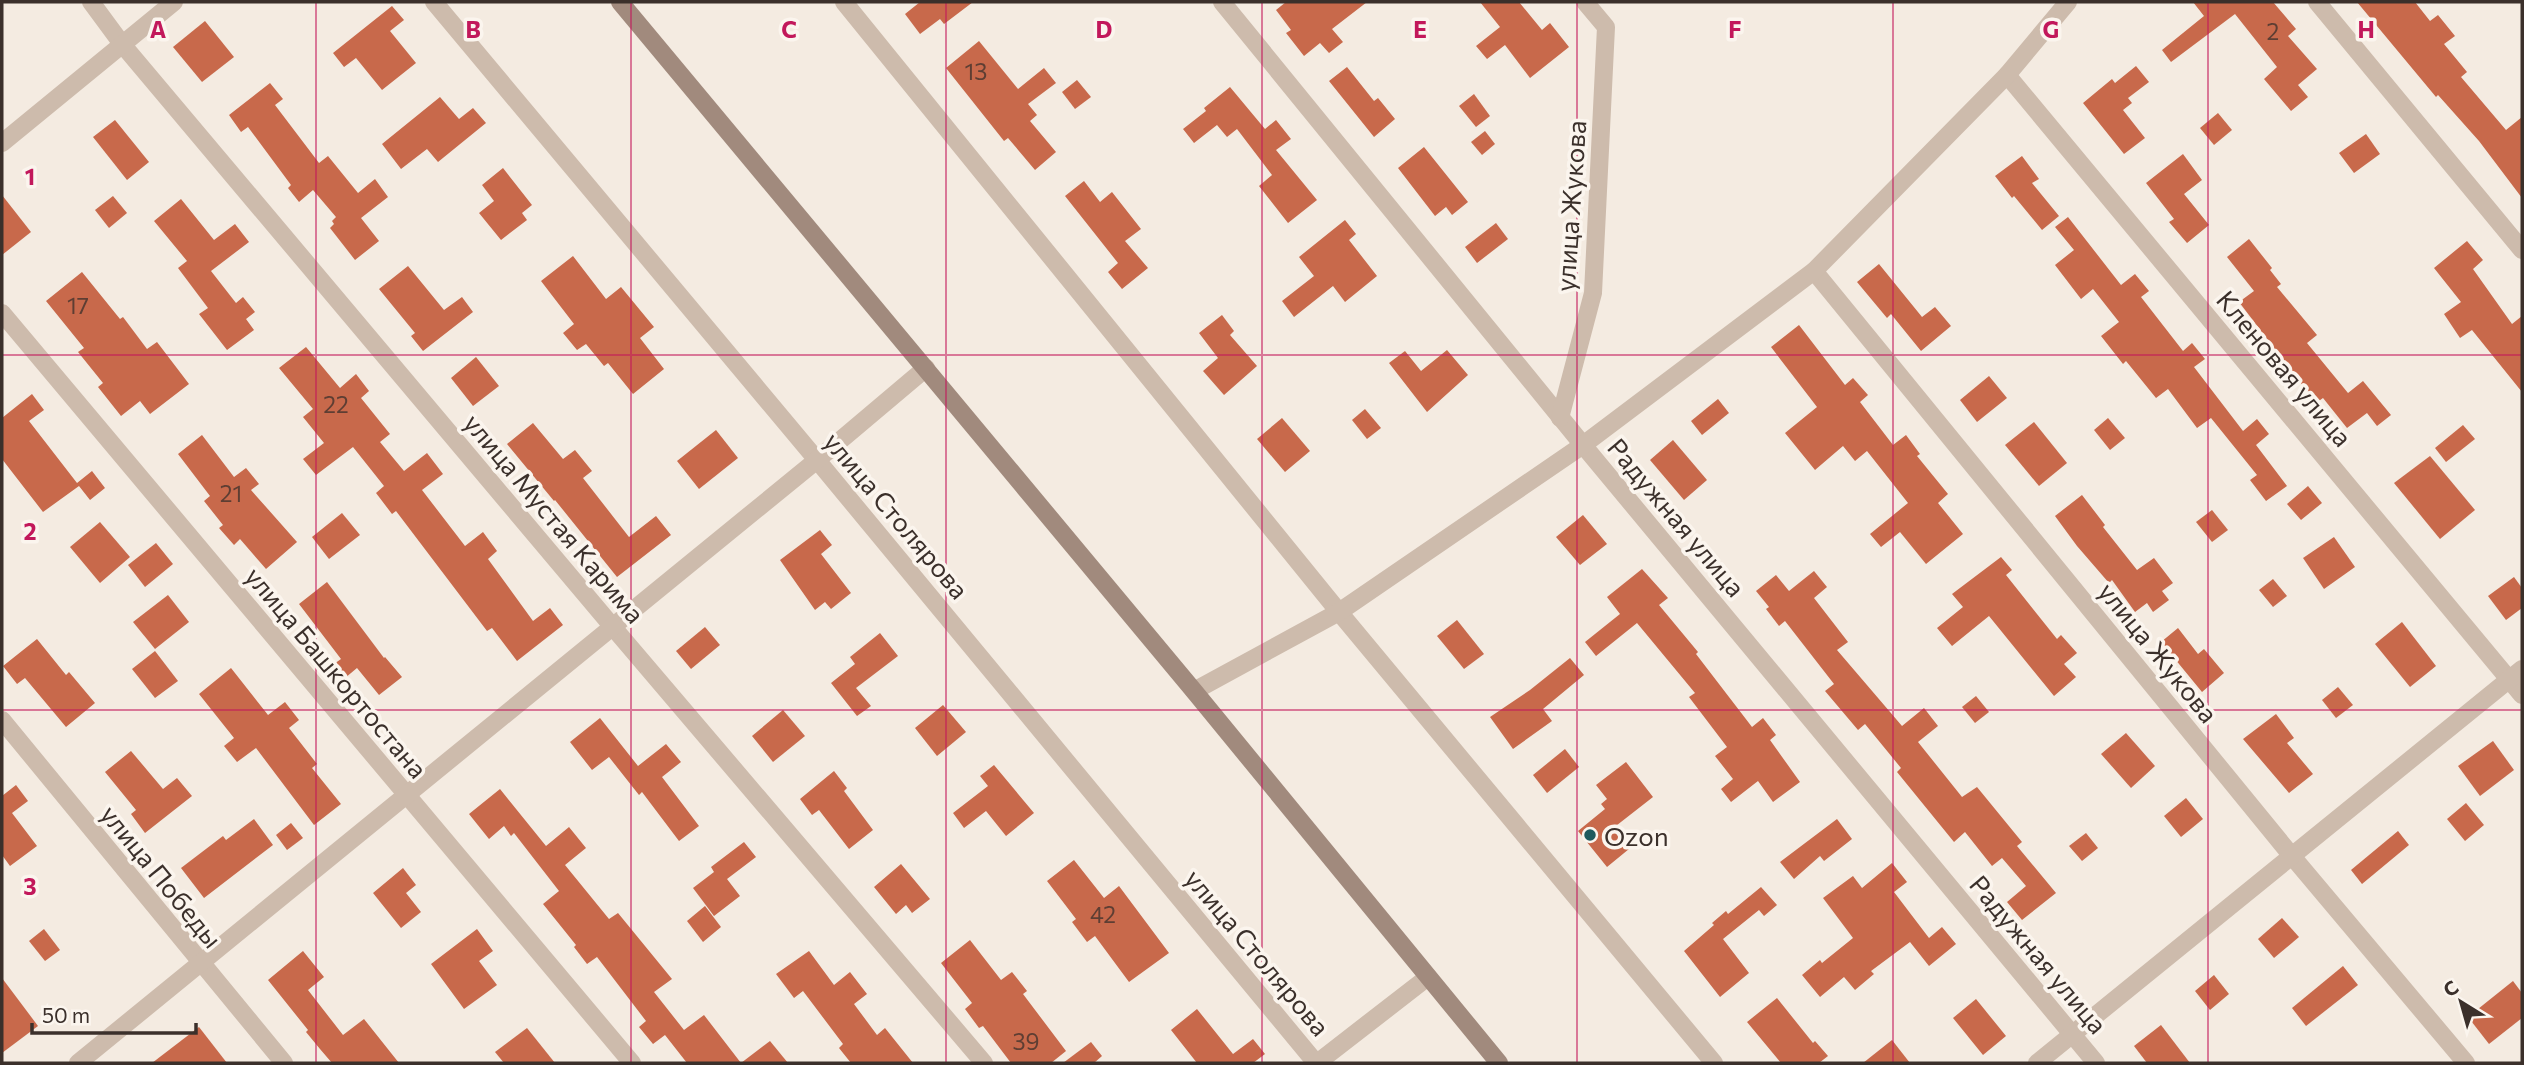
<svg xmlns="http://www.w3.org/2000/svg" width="2524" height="1065" viewBox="0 0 2524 1065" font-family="Commissioner,sans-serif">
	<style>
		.building { fill: #c8694b }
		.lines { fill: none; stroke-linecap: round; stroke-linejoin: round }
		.minor { stroke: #cdbbac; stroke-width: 18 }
		.secondary { stroke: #a18a7d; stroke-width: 18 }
		.grid { fill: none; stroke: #c2185b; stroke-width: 2; stroke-opacity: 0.55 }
		.poi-dot { fill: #1f5a5e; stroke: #fbf5ee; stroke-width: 2.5 }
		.labels { text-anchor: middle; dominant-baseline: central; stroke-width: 7; stroke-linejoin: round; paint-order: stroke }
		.number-label { font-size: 23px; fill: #5e3e33 }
		.street-label { font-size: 26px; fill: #3b302b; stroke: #fbf5ee }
		.poi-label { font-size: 26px; fill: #3b302b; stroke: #fbf5ee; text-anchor: start }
		.grid-label { font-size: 23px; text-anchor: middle; font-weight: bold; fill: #c2185b; stroke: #fbf5ee; stroke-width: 7; stroke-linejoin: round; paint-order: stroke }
	</style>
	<rect width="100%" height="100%" fill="#f4ebe1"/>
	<g class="building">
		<path d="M920,2H973L944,24L940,19L920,34L905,14Z"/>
		<path d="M1286,2H1367L1332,29L1343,42L1329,53L1320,43L1304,56L1286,33L1291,30L1276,10Z"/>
		<path d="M1480,2H1519L1542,30L1550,23L1569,47L1530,78L1505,45L1487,59L1476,46L1500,27Z"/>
		<path d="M2193,2H2273L2296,29L2288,36L2317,69L2298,85L2308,97L2291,111L2264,79L2277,67L2235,14L2171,62L2162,50L2204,16Z"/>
		<path d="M2357,2H2415L2430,21L2438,15L2455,36L2444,44L2467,72L2461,77L2506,130L2522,117V198L2479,141L2438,95L2436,97Z"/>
		<path d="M392,6L404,20L390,31L416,63L382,90L356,58L344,67L333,53Z"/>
		<path d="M205,21L234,57L202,82L173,47Z"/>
		<path d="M979,41L1018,89L1044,68L1056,83L1028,104L1037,115L1030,121L1056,152L1035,170L1008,138L1004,141L946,68Z"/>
		<path d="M2136,66L2149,82L2128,98L2132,103L2123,110L2145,138L2124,154L2083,103L2112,79L2115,83Z"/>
		<path d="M1347,67L1374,101L1378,98L1395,119L1374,137L1329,81Z"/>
		<path d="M1077,80L1091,97L1075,109L1062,92Z"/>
		<path d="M270,83L283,99L275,105L319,163L328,156L358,193L375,179L388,197L361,218L379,241L355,260L330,228L334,224L332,221L336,217L313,190L299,202L288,188L291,185L248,127L241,132L229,115Z"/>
		<path d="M1230,87L1265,129L1276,120L1291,139L1276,150L1317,200L1288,223L1259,186L1272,175L1237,129L1227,137L1217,125L1194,143L1183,129L1206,111L1204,108Z"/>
		<path d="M1474,94L1490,116L1476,127L1459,106Z"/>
		<path d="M440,97L459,119L473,108L486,123L438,162L427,149L401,169L382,144Z"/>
		<path d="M2218,113L2232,130L2214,145L2200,128Z"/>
		<path d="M115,120L149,162L127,180L93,137Z"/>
		<path d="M1485,131L1495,144L1482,155L1471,142Z"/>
		<path d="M2366,134L2380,154L2354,173L2339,153Z"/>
		<path d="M1424,147L1468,202L1452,215L1446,207L1435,216L1398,168Z"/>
		<path d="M2183,154L2202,180L2184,194L2209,225L2187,243L2169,222L2174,219L2146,183Z"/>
		<path d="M2022,156L2039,179L2032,183L2059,216L2042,230L2014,196L2012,198L1995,176Z"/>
		<path d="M503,168L532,205L522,213L527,220L501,240L479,213L494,201L482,185Z"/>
		<path d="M1084,181L1100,202L1112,192L1141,229L1125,241L1148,268L1122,289L1108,272L1118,263L1065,196Z"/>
		<path d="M2,195L31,232L2,255Z"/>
		<path d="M113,196L127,213L109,228L95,210Z"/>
		<path d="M181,199L214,240L235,224L249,242L211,271L236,303L243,297L255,312L246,319L254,330L227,350L199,314L208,308L178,268L187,261L154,221Z"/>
		<path d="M2068,217L2121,285L2135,274L2149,291L2141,297L2183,351L2192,343L2205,359L2194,367L2243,431L2257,419L2269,434L2256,445L2287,486L2266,501L2250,480L2257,475L2211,418L2197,428L2168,389L2156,398L2126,361L2123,364L2101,336L2119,322L2093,289L2081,299L2055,265L2074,250L2055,227Z"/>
		<path d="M1345,220L1356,234L1349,240L1377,276L1345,302L1333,286L1294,317L1282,301L1314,276L1299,257Z"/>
		<path d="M1496,223L1508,239L1477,263L1465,247Z"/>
		<path d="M2249,239L2272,268L2270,270L2281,284L2277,287L2317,335L2307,343L2348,393L2363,381L2391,415L2377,426L2367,413L2347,428L2323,398L2316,403L2239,302L2254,291L2227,257Z"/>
		<path d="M2467,241L2483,260L2473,269L2512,324L2522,316V392L2472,330L2460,338L2444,314L2461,302L2434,268Z"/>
		<path d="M573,256L606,299L621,287L654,327L640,338L664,369L633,394L608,363L604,366L586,344L577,350L563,333L574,324L541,281Z"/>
		<path d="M1879,264L1922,317L1935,307L1951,326L1921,351L1891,314L1887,318L1857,282Z"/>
		<path d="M408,266L444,310L462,297L473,312L423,351L411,336L415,333L379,289Z"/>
		<path d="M82,272L120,319L123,317L147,349L157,342L189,384L150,414L140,401L121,416L98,387L103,383L78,352L84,348L46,301Z"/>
		<path d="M1222,315L1234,331L1230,335L1257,366L1224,395L1203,371L1218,358L1199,333Z"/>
		<path d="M1799,325L1845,385L1853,378L1868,395L1860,402L1893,445L1906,435L1920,454L1917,456L1948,494L1938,503L1963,534L1926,564L1900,532L1881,547L1870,534L1908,503L1867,451L1855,461L1843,446L1815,470L1785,433L1817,407L1771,347Z"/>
		<path d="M306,347L340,388L356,374L369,391L361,398L390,434L380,442L404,471L427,453L443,474L422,490L465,546L483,532L497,551L488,559L533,621L550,608L563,625L517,661L492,628L487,631L396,511L392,514L376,493L384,486L353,447L316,475L303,459L324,443L303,417L313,409L279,368Z"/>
		<path d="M1447,350L1468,375L1427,412L1389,363L1405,351L1421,371Z"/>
		<path d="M476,357L499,386L473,406L451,378Z"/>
		<path d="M1989,376L2007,398L1977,422L1960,400Z"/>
		<path d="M32,394L44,410L29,421L77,483L92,471L105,488L90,500L79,486L43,512L2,459V418Z"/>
		<path d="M1718,399L1729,413L1702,435L1691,421Z"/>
		<path d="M1365,409L1381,428L1367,439L1352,420Z"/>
		<path d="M1282,418L1310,451L1285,472L1257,439Z"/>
		<path d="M2108,418L2125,438L2110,450L2094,430Z"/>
		<path d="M2034,422L2067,463L2039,486L2005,445Z"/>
		<path d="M533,423L563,459L575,450L592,471L583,478L629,537L656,516L671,535L617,577L555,500L554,501L507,444Z"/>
		<path d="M2463,425L2475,439L2446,462L2435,448Z"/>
		<path d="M716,430L738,458L699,489L677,461Z"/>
		<path d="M202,435L234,477L246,468L259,484L251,490L297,542L266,569L240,539L234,545L219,528L223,525L204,501L210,496L178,454Z"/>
		<path d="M1673,440L1707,480L1684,500L1650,460Z"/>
		<path d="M2430,456L2475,510L2440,539L2394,483Z"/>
		<path d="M2308,486L2322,503L2301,520L2287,504Z"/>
		<path d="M2082,495L2105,525L2103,527L2137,570L2154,558L2173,583L2162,591L2169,600L2153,612L2147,603L2135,612L2112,580L2109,583L2077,546L2055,516Z"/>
		<path d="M2212,510L2228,530L2212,542L2196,522Z"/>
		<path d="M342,513L360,535L329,559L312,537Z"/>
		<path d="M1583,515L1607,544L1580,565L1556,537Z"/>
		<path d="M100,522L130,557L100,583L70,547Z"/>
		<path d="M820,530L832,545L821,554L851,593L831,609L825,602L815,610L780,560Z"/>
		<path d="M2334,537L2355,567L2324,589L2303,558Z"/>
		<path d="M156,543L173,564L145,587L128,565Z"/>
		<path d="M2001,557L2012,570L2006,575L2057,639L2061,635L2077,653L2064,664L2076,677L2054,696L1989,616L1952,646L1937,628L1963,607L1952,594Z"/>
		<path d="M1642,569L1668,598L1659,605L1698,652L1696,654L1752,727L1763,718L1776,735L1770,740L1800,782L1773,802L1758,781L1731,802L1721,789L1733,779L1715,756L1727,747L1689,697L1695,693L1637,623L1596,656L1585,642L1620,614L1607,597Z"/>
		<path d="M1814,571L1827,587L1814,598L1848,642L1837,650L1902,726L1924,708L1938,726L1918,742L1962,797L1977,787L2022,842L2017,846L2056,893L2022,920L2007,902L2026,886L2002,858L1992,866L1965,832L1954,842L1897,772L1901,768L1865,724L1858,730L1825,691L1834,684L1785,621L1779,626L1766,609L1769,607L1756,591L1776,575L1789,591Z"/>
		<path d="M2514,577L2522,588V608L2506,620L2488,596Z"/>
		<path d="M2273,579L2287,596L2273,607L2259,590Z"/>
		<path d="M327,582L384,658L385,657L402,677L379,695L357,668L345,678L334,664L341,659L299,604Z"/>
		<path d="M168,595L189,622L155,649L133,622Z"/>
		<path d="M1457,620L1484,654L1464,669L1437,636Z"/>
		<path d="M2402,622L2436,666L2410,687L2375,644Z"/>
		<path d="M705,627L720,645L691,669L676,651Z"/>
		<path d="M2178,628L2198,654L2204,649L2224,673L2202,692L2161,642Z"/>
		<path d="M880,633L898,656L856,688L871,706L857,716L831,683L855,664L850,657Z"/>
		<path d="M37,639L66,675L69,672L95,703L66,727L25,678L17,684L3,666Z"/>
		<path d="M155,651L178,681L155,698L132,669Z"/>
		<path d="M1570,658L1584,675L1543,709L1552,721L1513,749L1490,717L1530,690Z"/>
		<path d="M231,668L268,715L285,702L299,720L289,728L317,764L312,768L341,804L314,825L256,748L237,762L224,746L234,738L199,694Z"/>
		<path d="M2338,687L2353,705L2336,718L2322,700Z"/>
		<path d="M1976,696L1989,712L1975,723L1962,707Z"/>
		<path d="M943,705L966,732L937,756L915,728Z"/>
		<path d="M783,710L805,736L773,762L752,736Z"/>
		<path d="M2276,714L2294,738L2287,743L2313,774L2289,793L2243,739Z"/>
		<path d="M600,718L638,766L666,744L681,762L662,777L699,826L679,841L642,792L639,795L609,757L592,770L570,742Z"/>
		<path d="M2126,733L2155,766L2131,788L2101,754Z"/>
		<path d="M2493,741L2514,770L2480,796L2458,766Z"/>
		<path d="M1565,749L1579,767L1547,793L1533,775Z"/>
		<path d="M131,751L163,789L177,778L192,796L145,833L131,814L136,810L105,772Z"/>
		<path d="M1626,762L1653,797L1612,829L1629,849L1607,867L1578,831L1605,809L1601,804L1607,799L1596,785Z"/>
		<path d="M994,765L1034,813L1006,836L986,811L964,828L953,813L988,786L980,776Z"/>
		<path d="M834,771L847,788L844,791L873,830L849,849L819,810L812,815L800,799Z"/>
		<path d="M16,785L28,801L12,813L37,846L10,866L2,855V796Z"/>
		<path d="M500,789L546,846L569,827L586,848L565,865L609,919L618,913L672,979L654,992L684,1030L704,1015L741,1063H687L665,1035L653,1044L639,1027L646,1021L597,957L587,964L574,947L576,945L543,904L559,891L514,833L511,836L504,826L489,839L469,814Z"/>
		<path d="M2186,798L2203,819L2181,837L2164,816Z"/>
		<path d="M2466,803L2484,825L2465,841L2447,819Z"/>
		<path d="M254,819L273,845L204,898L181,868L223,836L226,840Z"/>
		<path d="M1837,819L1852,839L1824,861L1820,856L1794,879L1780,862Z"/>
		<path d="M291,823L303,838L287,850L276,835Z"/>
		<path d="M2398,831L2409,845L2362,884L2351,870Z"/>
		<path d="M2086,833L2098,848L2082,861L2069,846Z"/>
		<path d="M744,842L756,857L727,879L740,896L714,916L693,888L714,872L711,867Z"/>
		<path d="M1074,860L1104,898L1119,886L1169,953L1129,982L1095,936L1087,942L1072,922L1076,919L1047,881Z"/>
		<path d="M1892,863L1907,882L1894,892L1929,938L1942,927L1956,944L1929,966L1910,942L1871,971L1874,974L1855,990L1844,977L1820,997L1802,975L1820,960L1822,963L1853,938L1823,898L1853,876L1862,888Z"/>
		<path d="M901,864L930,899L912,913L906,905L896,914L874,887Z"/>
		<path d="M403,868L416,885L406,893L421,912L401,928L373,893Z"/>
		<path d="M1761,887L1777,905L1764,916L1759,910L1723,939L1749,973L1720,997L1684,951L1714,925L1712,923L1726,911L1728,914Z"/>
		<path d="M705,906L721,927L703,942L687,921Z"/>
		<path d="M2282,918L2299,937L2274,958L2258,939Z"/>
		<path d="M44,929L60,950L45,961L29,941Z"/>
		<path d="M477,929L493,951L479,961L497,985L464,1009L431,964Z"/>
		<path d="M970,940L1001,980L1012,972L1027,991L1023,994L1066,1051L1051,1063H1011L983,1026L979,1028L965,1009L972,1003L941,963Z"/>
		<path d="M303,951L324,977L308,990L343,1035L364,1019L399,1063H332L320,1049L306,1032L308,1030L268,980Z"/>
		<path d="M809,951L834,985L850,972L867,994L854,1004L877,1035L885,1028L913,1063H851L839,1048L843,1044L803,991L794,998L776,974Z"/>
		<path d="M2343,966L2358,985L2306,1026L2292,1008Z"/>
		<path d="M2214,975L2229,994L2210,1010L2195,991Z"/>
		<path d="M2,978L38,1026L2,1053Z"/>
		<path d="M2513,981L2522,993V1018L2489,1044L2468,1017Z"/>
		<path d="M1777,998L1813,1043L1815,1041L1828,1056L1819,1063H1781L1747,1022Z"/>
		<path d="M1976,999L2006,1036L1983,1055L1953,1018Z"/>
		<path d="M1197,1009L1233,1054L1253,1039L1265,1054L1253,1063H1197L1171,1030Z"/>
		<path d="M2161,1025L2190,1063H2147L2134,1046Z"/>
		<path d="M199,1027L227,1063H152Z"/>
		<path d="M527,1028L555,1063H504L495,1052Z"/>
		<path d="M1892,1040L1910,1063H1863Z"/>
		<path d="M770,1041L788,1063H741Z"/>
		<path d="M1091,1042L1102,1056L1094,1063H1063Z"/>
	</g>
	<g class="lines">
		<g class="minor">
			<path d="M91,2L122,44L612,626L984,1063"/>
			<path d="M434,2L817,460L1316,1063"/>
			<path d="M844,2L1339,612L1714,1063"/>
			<path d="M1222,2L1583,445L2096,1063"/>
			<path d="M2317,2L2522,250"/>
			<path d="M2007,75L2522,695"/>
			<path d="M2,143L174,2"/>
			<path d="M1814,271L2291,855L2466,1063"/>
			<path d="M2,313L632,1063"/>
			<path d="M1560,418L1593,293L1606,27L1585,2"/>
			<path d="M1194,691L1339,612L1583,445L1814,271L2007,75L2068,2"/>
			<path d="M2,720L284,1063"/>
			<path d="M78,1063L817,460L926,368"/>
			<path d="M1317,1063L1428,977"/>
			<path d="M2037,1063L2522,669"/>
		</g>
		<path class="secondary" d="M620,2L1194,691L1499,1063"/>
	</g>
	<path class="grid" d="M316,2V1063M631,2V1063M946,2V1063M1262,2V1063M1577,2V1063M1893,2V1063M2208,2V1063M2,355H2522M2,710H2522"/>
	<circle class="poi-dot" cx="1590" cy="835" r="7"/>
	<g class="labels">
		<g class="number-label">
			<text x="2273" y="31">2</text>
			<text x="976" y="71">13</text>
			<text x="78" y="305">17</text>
			<text x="336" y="404">22</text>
			<text x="231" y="493">21</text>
			<text x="1103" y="914">42</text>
			<text x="1026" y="1041">39</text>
		</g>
		<g class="street-label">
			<text transform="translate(1570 206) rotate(-86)">улица Жукова</text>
			<text transform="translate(2285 368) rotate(50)">Кленовая улица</text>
			<text transform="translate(897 515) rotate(50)">улица Столярова</text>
			<text transform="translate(1677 517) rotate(50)">Радужная улица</text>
			<text transform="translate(555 518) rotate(50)">улица Мустая Карима</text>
			<text transform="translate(2159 652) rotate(51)">улица Жукова</text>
			<text transform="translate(337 672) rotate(50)">улица Башкортостана</text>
			<text transform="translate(162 876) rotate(51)">улица Победы</text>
			<text transform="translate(1258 952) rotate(50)">улица Столярова</text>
			<text transform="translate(2039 954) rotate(50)">Радужная улица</text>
		</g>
		<g class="poi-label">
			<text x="1604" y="835">Ozon</text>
		</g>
	</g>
	<g class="grid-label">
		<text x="158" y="38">A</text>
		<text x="473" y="38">B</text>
		<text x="789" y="38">C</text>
		<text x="1104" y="38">D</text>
		<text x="1420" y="38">E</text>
		<text x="1735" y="38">F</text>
		<text x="2051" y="38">G</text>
		<text x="2366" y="38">H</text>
		<text x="30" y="185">1</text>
		<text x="30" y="540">2</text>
		<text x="30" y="895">3</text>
	</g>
	<rect width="2524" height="1065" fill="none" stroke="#3b302b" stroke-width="7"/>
	<g transform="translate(2461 1002) rotate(323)" stroke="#fbf5ee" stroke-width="5" paint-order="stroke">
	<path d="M0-5L12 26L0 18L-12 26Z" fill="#3b302b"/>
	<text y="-10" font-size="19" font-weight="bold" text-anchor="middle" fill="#3b302b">С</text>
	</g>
	<path d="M32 1023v10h164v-10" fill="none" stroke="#3b302b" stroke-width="3.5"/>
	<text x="42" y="1023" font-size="21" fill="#3b302b" stroke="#fbf5ee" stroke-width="5" paint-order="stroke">50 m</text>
</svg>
